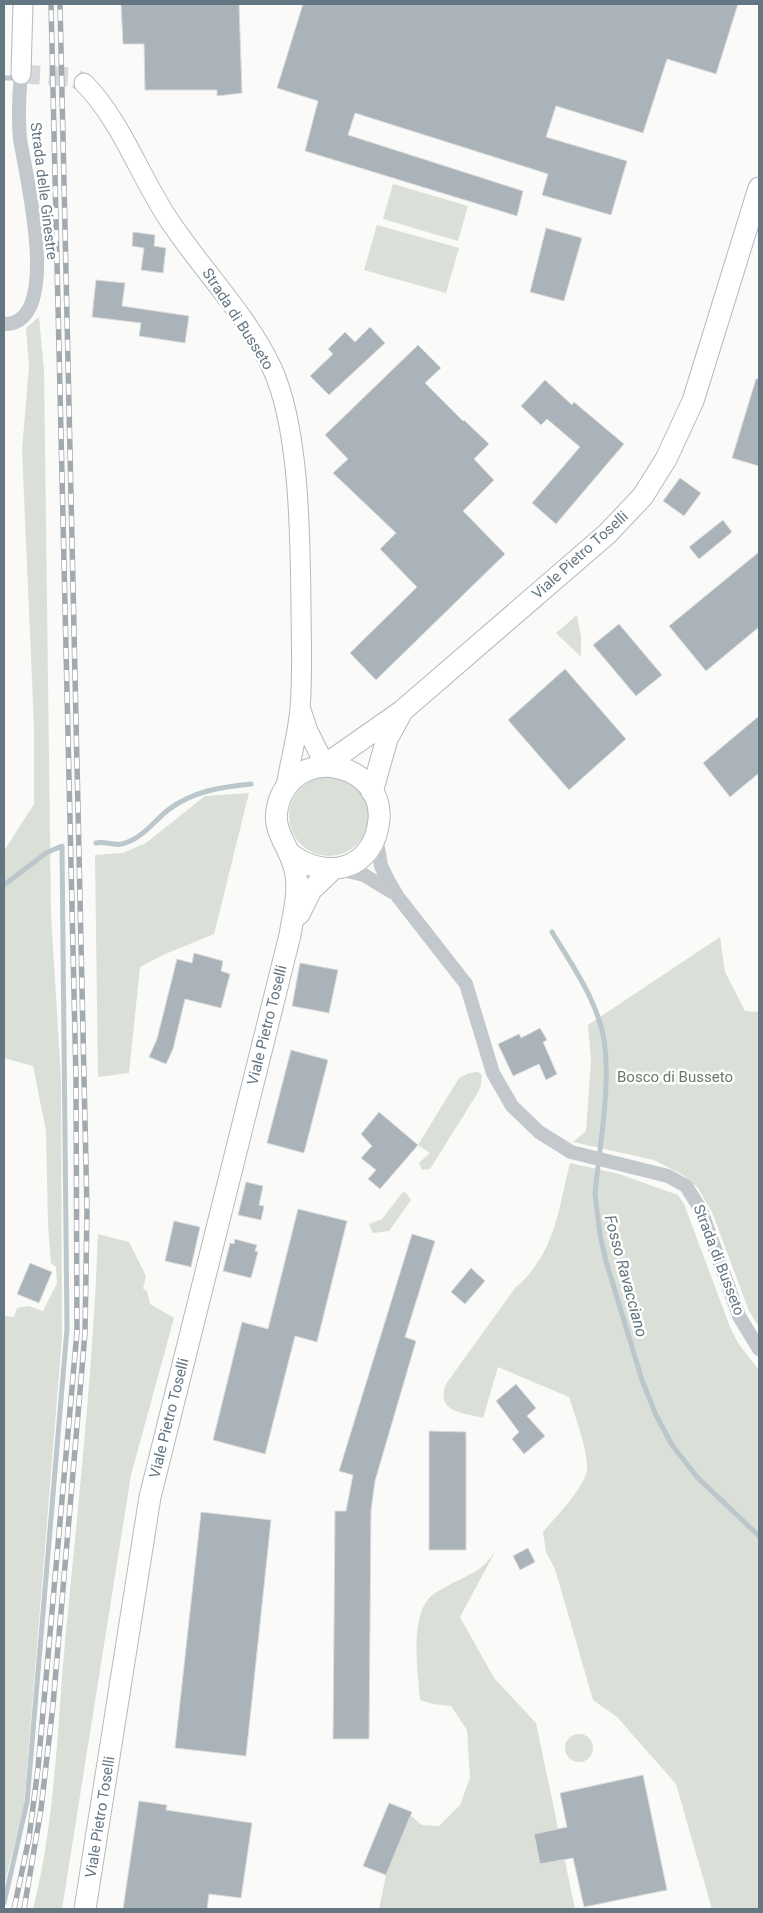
<svg xmlns="http://www.w3.org/2000/svg" width="763" height="1913" viewBox="0 0 763 1913" font-family="Roboto,sans-serif">
	<style>
		.green { fill: #dadfd7 }
		.lines { fill: none; stroke-linecap: round; stroke-linejoin: round }
		.stream { stroke: #bbc7cb; stroke-width: 5 }
		.building { fill: #aab3b9; stroke: #dcdcda }
		.secondary-tunnel { stroke: #d5d9db; stroke-width: 19; stroke-dasharray: 19 9; stroke-linecap: butt }
		.secondary-casing { stroke: #b3babf; stroke-width: 21 }
		.primary-casing { stroke: #b5babe; stroke-width: 23 }
		.street { stroke: #c3c8cc; stroke-width: 14 }
		.secondary { stroke: #fff; stroke-width: 19 }
		.primary { stroke: #fff; stroke-width: 21 }
		.rail-casing { stroke: #a2aab0; stroke-width: 5.5 }
		.rail { stroke: #fff; stroke-width: 4; stroke-dasharray: 11; stroke-linecap: butt }
		.labels { text-anchor: middle; dominant-baseline: central; stroke-width: 5; stroke-linejoin: round; paint-order: stroke }
		.street-label { font-size: 15px; fill: #657683; stroke: #fff }
		.park-label { font-size: 15px; fill: #687a64; stroke: #fff }
		.water-label { font-size: 16px; font-style: italic; fill: #60757c; stroke: #fff }
	</style>
	<rect width="100%" height="100%" fill="#fafaf8"/>
	<g class="green">
		<path d="M393,184L468,206L458,241L383,219Z"/>
		<path d="M377,225L459,248L446,293L364,270Z"/>
		<path d="M39,317L44,371L51,914L61,1080L62,1338L24,1805L4,1886V1316L14,1317L17,1308L29,1306L43,1311L57,1283L56,1267L51,1263L48,1224L46,1131L33,1066L4,1058V851L34,804V726L22,450L29,366L26,328Z"/>
		<path d="M577,615L581,637V657L556,633Z"/>
		<circle cx="329" cy="816" r="40"/>
		<path d="M249,793L214,934L163,955L140,967L129,1073L98,1077L95,855L123,853L146,843L205,796Z"/>
		<path d="M720,937L725,972L745,1011L759,1012V1327L749,1311L712,1212L698,1188L683,1175L654,1160L573,1142L586,1131L591,1060L588,1025Z"/>
		<path d="M478,1072L482,1075L481,1085L477,1094L430,1169L422,1170L419,1163L430,1153L418,1145L459,1078L469,1073Z"/>
		<path d="M570,1163L619,1174L678,1195L684,1204L730,1327L738,1343L759,1370V1909H712L676,1784L617,1717L593,1700L555,1569L546,1552L543,1532C554,1519 586,1486 587,1469C588,1450 575,1416 569,1397L498,1367L483,1418C462,1412 435,1412 446,1384L515,1288C555,1254 558,1211 570,1163Z"/>
		<path d="M405,1192L411,1200L389,1231L373,1233L369,1224L382,1219L402,1193Z"/>
		<path d="M98,1234L129,1242L146,1276L143,1289L147,1291L150,1304L174,1318L131,1475L62,1909H33C55,1823 57,1731 65,1642C78,1506 93,1371 98,1234Z"/>
		<path d="M495,1552L460,1617L494,1678L536,1723L575,1909H379L386,1875L410,1815L422,1825L439,1826L460,1805L470,1778L467,1730L451,1706L433,1704L420,1700C418,1672 408,1610 435,1593C449,1584 465,1578 479,1569C485,1565 490,1558 495,1552Z"/>
		<circle cx="579" cy="1748" r="14"/>
	</g>
	<g class="lines">
		<g class="stream">
			<path d="M4,78H14"/>
			<path d="M96,843C105,841 115,846 122,844C142,839 153,822 168,810C193,791 221,787 251,784"/>
			<path d="M4,885L46,853L62,846L67,1329L27,1802L4,1903"/>
			<path d="M552,932C570,962 590,990 600,1023C615,1068 599,1147 595,1194L600,1235L606,1261L642,1380L656,1415L672,1445L697,1477L759,1536"/>
		</g>
	</g>
	<g class="building">
		<path d="M121,4H239L242,93L217,96V90H145L144,44H123Z"/>
		<path d="M303,4H738L716,74L667,59L643,133L556,106L546,137L627,161L611,215L542,195L548,174L355,113L348,135L523,191L517,216L305,151L318,101L277,88Z"/>
		<path d="M546,228L582,238L564,301L530,292Z"/>
		<path d="M133,232L155,235L154,246L166,248L163,273L141,270L144,248L132,246Z"/>
		<path d="M96,280L125,283L122,306L189,316L185,343L139,336L141,323L92,317Z"/>
		<path d="M370,327L385,343L329,395L310,376L333,354L328,349L345,332L355,342Z"/>
		<path d="M418,345L441,368L425,383L463,421L464,420L489,444L474,459L494,480L463,511L505,554L376,680L350,653L417,587L380,549L396,533L333,473L348,459L325,435Z"/>
		<path d="M756,379H759V466L732,458Z"/>
		<path d="M545,380L572,405L574,402L624,444L556,524L532,503L580,447L547,419L541,425L521,406Z"/>
		<path d="M680,478L701,493L684,516L663,501Z"/>
		<path d="M723,520L732,532L699,559L689,547Z"/>
		<path d="M759,552V627L706,671L669,626Z"/>
		<path d="M619,624L662,675L636,696L593,645Z"/>
		<path d="M565,669L626,739L569,790L508,720Z"/>
		<path d="M759,716V773L730,797L703,763Z"/>
		<path d="M194,953L223,961L221,971L230,974L221,1008L185,999L173,1049L166,1064L149,1057L157,1039L177,959L192,963Z"/>
		<path d="M300,963L338,970L329,1013L292,1006Z"/>
		<path d="M540,1028L547,1040L543,1042L557,1074L546,1080L539,1064L513,1076L498,1044L519,1034L521,1038Z"/>
		<path d="M291,1050L328,1060L304,1153L267,1143Z"/>
		<path d="M379,1112L418,1145L380,1189L368,1179L376,1170L361,1158L372,1146L361,1134Z"/>
		<path d="M246,1182L263,1186L259,1205L264,1206L261,1220L238,1215Z"/>
		<path d="M298,1209L347,1221L317,1342L295,1336L265,1454L213,1440L242,1322L268,1329Z"/>
		<path d="M174,1221L200,1227L191,1267L165,1261Z"/>
		<path d="M412,1234L435,1241L405,1337L416,1341L375,1481L371,1510L369,1739H333L335,1511H346L353,1475L339,1471Z"/>
		<path d="M235,1239L257,1245L255,1251L258,1252L251,1278L223,1271L230,1243L234,1244Z"/>
		<path d="M30,1263L52,1272L39,1303L17,1294Z"/>
		<path d="M471,1268L485,1281L465,1304L451,1292Z"/>
		<path d="M516,1384L536,1408L527,1416L545,1436L524,1454L512,1439L519,1432L496,1401Z"/>
		<path d="M429,1431L466,1432V1550H429Z"/>
		<path d="M201,1512L271,1520L246,1756L175,1748Z"/>
		<path d="M528,1548L535,1562L520,1570L513,1556Z"/>
		<path d="M643,1775L667,1890L584,1907L573,1858L540,1864L534,1834L567,1827L560,1793Z"/>
		<path d="M139,1801L167,1805L166,1810L252,1823L241,1898L209,1894L207,1909H123Z"/>
		<path d="M389,1803L412,1812L386,1875L363,1866Z"/>
	</g>
	<g class="lines">
		<path class="secondary-tunnel" d="M21,74L72,77L84,83"/>
		<g class="secondary-casing">
			<g id="secondary">
				<path d="M21,74L23,4"/>
				<path d="M84,83C123,123 140,178 171,223C204,272 247,315 272,368C300,429 300,537 301,604C301,638 303,674 300,708C298,734 290,761 286,787"/>
				<path d="M301,710L308,731L325,765"/>
			</g>
		</g>
		<g class="primary-casing">
			<g id="primary">
				<path d="M325,765L402,711L607,534L643,496L666,459L693,401L759,188"/>
				<path d="M372,792L387,739L400,715"/>
				<path d="M299,914L311,890L332,870"/>
				<path d="M85,1909L150,1497L290,935C293,916 299,895 296,875C292,844 266,832 281,796C304,744 384,766 379,820C374,870 326,882 289,853"/>
			</g>
		</g>
		<g class="street">
			<path d="M4,324C64,325 25,173 20,139C18,117 19,96 21,74"/>
			<path d="M376,836L381,866L388,880L398,897L466,984L493,1073L512,1106L539,1132L571,1152L668,1176L686,1186L701,1210L739,1316L759,1349"/>
			<path d="M339,869L364,875L392,892"/>
		</g>
		<use href="#secondary" class="secondary"/>
		<use href="#primary" class="primary"/>
		<g class="rail-casing">
			<g id="rail">
				<path d="M14,1909L29,1838L38,1768L77,1332L76,1079L51,4"/>
				<path d="M24,1909L41,1809L53,1705L85,1333L87,1211L60,4"/>
			</g>
		</g>
		<use href="#rail" class="rail"/>
	</g>
	<g class="labels">
		<g class="street-label">
			<text transform="translate(44 191) rotate(83)">Strada delle Ginestre</text>
			<text transform="translate(238 319) rotate(57)">Strada di Busseto</text>
			<text transform="translate(580 555) rotate(-42)">Viale Pietro Toselli</text>
			<text transform="translate(267 1025) rotate(-76)">Viale Pietro Toselli</text>
			<text transform="translate(719 1260) rotate(69)">Strada di Busseto</text>
			<text transform="translate(169 1418) rotate(-76)">Viale Pietro Toselli</text>
			<text transform="translate(100 1817) rotate(-81)">Viale Pietro Toselli</text>
		</g>
		<g class="park-label">
			<text x="675" y="1077">Bosco di Busseto</text>
		</g>
		<g class="water-label">
			<text transform="translate(626 1276) rotate(75)">Fosso Ravacciano</text>
		</g>
	</g>
	<rect width="763" height="1913" fill="none" stroke="#657683" stroke-width="10"/>
</svg>
